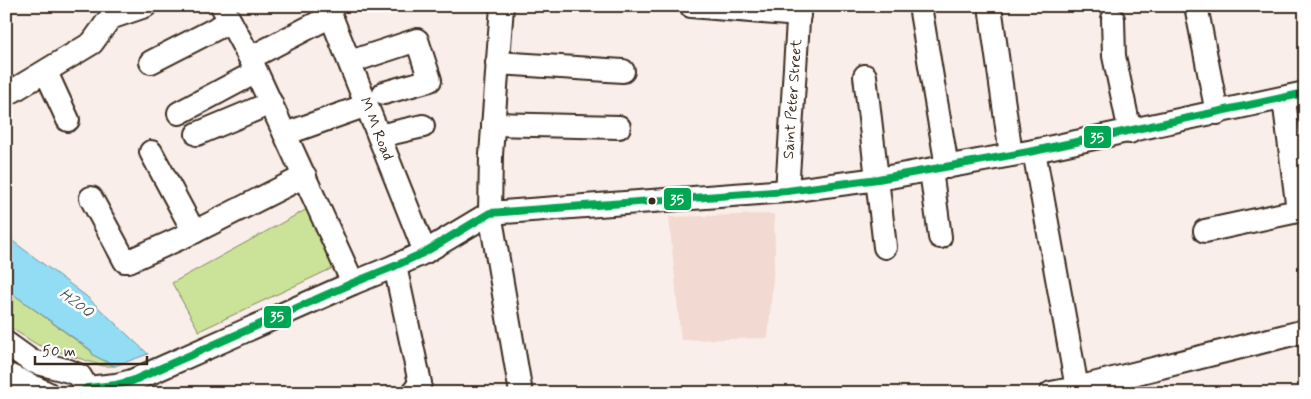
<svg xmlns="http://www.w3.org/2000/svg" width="1311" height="399" viewBox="0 0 1311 399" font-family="Mynerve,sans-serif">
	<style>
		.built { fill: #f2d9d1 }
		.green { fill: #cbe399; stroke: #83865c }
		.water { fill: #93ddf4; stroke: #70959e }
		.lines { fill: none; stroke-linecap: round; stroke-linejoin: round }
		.minor-casing { stroke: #3b2a1e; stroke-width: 26 }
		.minor { stroke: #fff; stroke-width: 22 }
		.bus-1-casing { stroke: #fff; stroke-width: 11 }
		.bus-1 { stroke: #00a651; stroke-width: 8 }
		.bus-dot { fill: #3b2a1e; stroke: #fff; stroke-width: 2 }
		.labels { text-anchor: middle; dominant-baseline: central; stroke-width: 5; stroke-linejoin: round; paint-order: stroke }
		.street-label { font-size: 15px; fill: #3b2a1e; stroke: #fff }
		.water-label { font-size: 16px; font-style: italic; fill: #55605e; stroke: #fff }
		.line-badge { stroke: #fff; stroke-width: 2 }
		.badge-label { font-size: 14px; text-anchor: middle; font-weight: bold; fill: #fff }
	</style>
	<rect width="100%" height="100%" fill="#f9eeea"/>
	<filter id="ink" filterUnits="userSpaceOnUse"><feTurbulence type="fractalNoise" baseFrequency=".02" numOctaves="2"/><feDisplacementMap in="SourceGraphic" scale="10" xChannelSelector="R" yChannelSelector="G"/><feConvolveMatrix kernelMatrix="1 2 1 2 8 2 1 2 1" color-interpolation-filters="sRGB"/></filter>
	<g filter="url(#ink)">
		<path class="built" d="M774,214L775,253L768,338L681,340L669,217Z"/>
		<g class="green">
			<path d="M309,208L337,266L199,331L172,283Z"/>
			<path d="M6,289L91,351L93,355L115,366H103L38,345L6,325Z"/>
		</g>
		<path class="water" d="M6,236L86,296L148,354L115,366L93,355L91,350L6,289Z"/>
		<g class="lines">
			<g class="minor-casing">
				<g id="minor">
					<path d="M222,6L250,58L353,283"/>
					<path d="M327,6L425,252"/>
					<path d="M502,6L491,155L490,213L521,393"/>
					<path d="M691,6L799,15"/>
					<path d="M920,6L947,167"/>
					<path d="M990,6L1011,155"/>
					<path d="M1196,6L1217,113"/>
					<path d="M1113,19L1114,56L1130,132"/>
					<path d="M250,58L331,16"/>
					<path d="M151,62L229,22"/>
					<path d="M350,62L417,40L430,80L384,93"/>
					<path d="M497,63L623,71"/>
					<path d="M46,72L68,120"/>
					<path d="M865,76L885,247"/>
					<path d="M6,95L92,43L110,18L145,6"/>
					<path d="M179,113L256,72"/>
					<path d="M493,124L619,127"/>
					<path d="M197,134L271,103"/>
					<path d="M285,134L367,105"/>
					<path d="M379,136L423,126"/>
					<path d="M1034,151L1077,388"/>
					<path d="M151,152L194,232L305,176"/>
					<path d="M931,170L940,237"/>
					<path d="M787,191L799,6"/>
					<path d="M91,198L125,261H129L194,232"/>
					<path d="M1205,231L1298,211L1284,99"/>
					<path d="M395,266L420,383L413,393"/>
					<path d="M6,343L31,361L69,371L80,376L87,388"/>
					<path d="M6,374L47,393"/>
					<path d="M81,393L87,388L116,385L132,381L353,283L395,266L425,252L490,213L787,191L878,179L1034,151L1305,93"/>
					<path d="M1051,393L1077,388L1305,331"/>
				</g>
			</g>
			<use href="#minor" class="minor"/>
			<g class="bus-1-casing">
				<path id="bus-1" d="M81,393L87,388L116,385L132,381L353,283L395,266L425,252L490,213L787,191L878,179L1034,151L1305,93"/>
			</g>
			<use href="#bus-1" class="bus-1"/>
		</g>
	</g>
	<circle class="bus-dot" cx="652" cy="201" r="4.5"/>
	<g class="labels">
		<g class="street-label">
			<text transform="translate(793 99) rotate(-86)">Saint Peter Street</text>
			<text transform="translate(376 129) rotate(68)">M M Road</text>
		</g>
		<g class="water-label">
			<text transform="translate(76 303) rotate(37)">H200</text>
		</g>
	</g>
	<g class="line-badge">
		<rect x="1083" y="125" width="29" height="24" rx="5" fill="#00a651"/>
		<rect x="663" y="187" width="29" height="24" rx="5" fill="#00a651"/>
		<rect x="263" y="305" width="29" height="24" rx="5" fill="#00a651"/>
	</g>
	<g class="badge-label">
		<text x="1097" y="142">35</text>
		<text x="677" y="204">35</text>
		<text x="277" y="321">35</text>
	</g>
	<rect width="1311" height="399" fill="none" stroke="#fff" stroke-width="25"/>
	<rect x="12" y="12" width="1286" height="374" fill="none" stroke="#3b2a1e" stroke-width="2" filter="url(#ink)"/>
	<path d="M35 356v8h112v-8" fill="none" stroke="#3b2a1e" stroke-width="2.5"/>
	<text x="42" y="356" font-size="15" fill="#3b2a1e" stroke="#ffffff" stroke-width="4" paint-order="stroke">50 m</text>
</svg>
